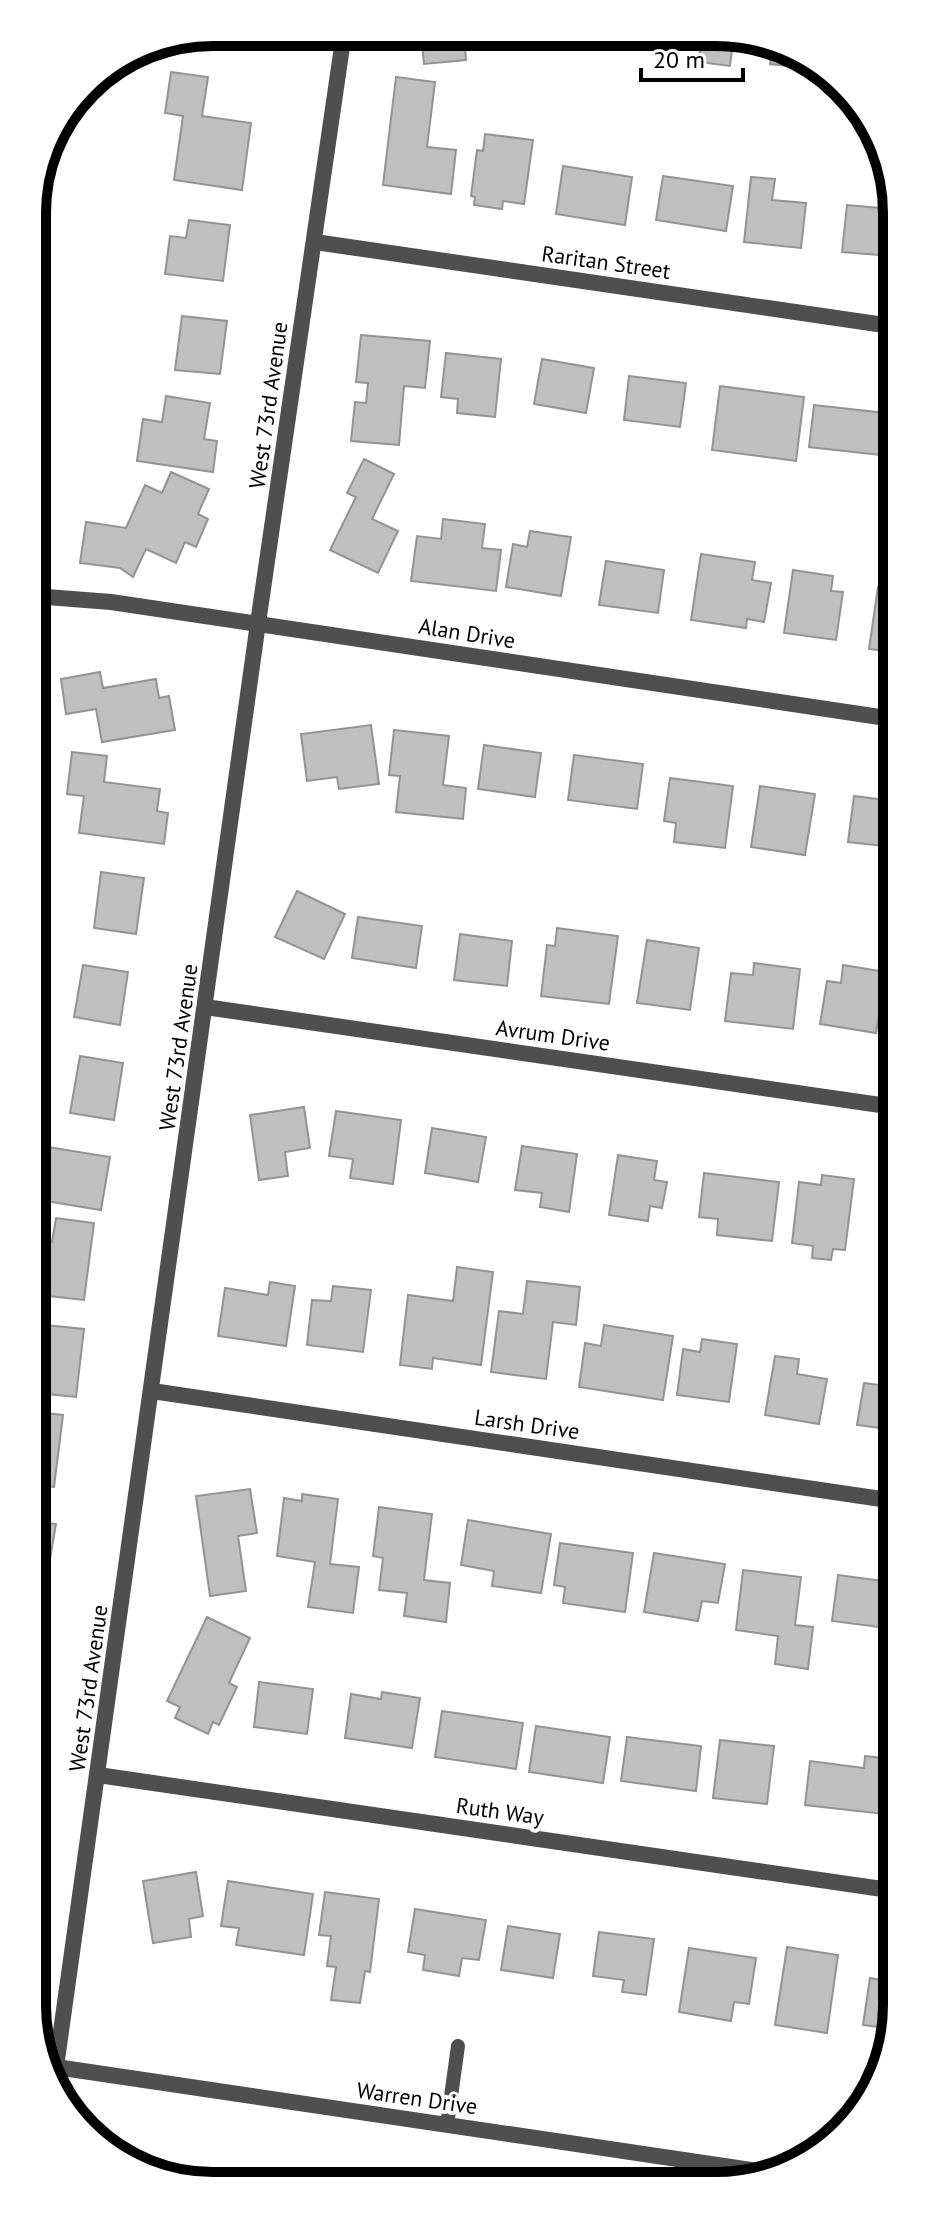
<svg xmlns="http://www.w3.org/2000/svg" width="929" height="2218" viewBox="0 0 929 2218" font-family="'PT Sans',sans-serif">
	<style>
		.building { fill: #bfbfbf; stroke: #939393; stroke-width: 2 }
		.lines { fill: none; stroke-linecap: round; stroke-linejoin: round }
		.lane { stroke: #4f4f4f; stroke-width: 14 }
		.street { stroke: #4f4f4f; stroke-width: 16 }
		.labels { text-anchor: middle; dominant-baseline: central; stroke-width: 8; stroke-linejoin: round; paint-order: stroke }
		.street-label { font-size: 22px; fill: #000; stroke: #fff }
		.rim { fill: none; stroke: #000; stroke-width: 10 }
	</style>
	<rect width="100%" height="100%" fill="#fff"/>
	<g class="building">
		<path d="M243,32H277L276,38Z"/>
		<path d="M421,33L464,34L466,60L424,64Z"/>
		<path d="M678,35H734L730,66L699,62L701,40Z"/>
		<path d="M772,47L815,69L770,64Z"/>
		<path d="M171,72L208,77L202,116L251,123L242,190L174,180L183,116L165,113Z"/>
		<path d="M396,77L435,82L427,147L456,150L451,194L383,185Z"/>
		<path d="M485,134L533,140L524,204L503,201L502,209L474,205L475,197L471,196L477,150L483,151Z"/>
		<path d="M563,166L632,177L625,225L556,214Z"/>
		<path d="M663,176L733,186L726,231L656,220Z"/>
		<path d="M751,177L775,179L772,200L806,203L801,248L744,242Z"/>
		<path d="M847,205L891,209V256L842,252Z"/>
		<path d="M189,220L230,225L223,281L165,274L170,236L186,238Z"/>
		<path d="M182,316L227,321L220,374L175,370Z"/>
		<path d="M361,335L430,341L425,388L404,386L399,445L351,441L355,402L366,403L368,383L356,382Z"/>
		<path d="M446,353L501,359L495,417L457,413L458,399L441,397Z"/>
		<path d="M542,359L594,368L586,413L534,404Z"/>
		<path d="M629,376L686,383L680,427L624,420Z"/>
		<path d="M720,386L804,397L796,461L712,450Z"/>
		<path d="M166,396L210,403L204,439L217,441L213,472L137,461L143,419L162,422Z"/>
		<path d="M814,405L885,413L880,455L809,447Z"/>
		<path d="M364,459L394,474L372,519L398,531L378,573L330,550L356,497L347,493Z"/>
		<path d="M171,472L209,489L198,514L208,519L196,547L185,542L176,563L146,549L133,577L120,568L80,563L86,522L126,528L145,485L162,493Z"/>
		<path d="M443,519L485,524L482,548L501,550L496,591L411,581L417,536L441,539Z"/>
		<path d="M530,531L571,537L561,596L506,587L513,544L527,547Z"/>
		<path d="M701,554L755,562L752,580L771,583L764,622L747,619L746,628L691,620Z"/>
		<path d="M606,561L664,570L658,613L599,605Z"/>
		<path d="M793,570L833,576L831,591L843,592L836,640L784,633Z"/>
		<path d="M878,587L892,589V652L869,649Z"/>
		<path d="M100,672L103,688L156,679L159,698L169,696L175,730L102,742L96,709L66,714L61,679Z"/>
		<path d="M371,725L379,784L339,789L337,777L307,781L301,734Z"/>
		<path d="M394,730L449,736L443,785L466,788L463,819L396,812L400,776L389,775Z"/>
		<path d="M484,745L541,753L535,797L478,789Z"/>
		<path d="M72,752L107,756L104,782L160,789L157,811L168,813L164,844L79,833L84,796L67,794Z"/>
		<path d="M574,755L643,764L637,809L568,800Z"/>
		<path d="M670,778L733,786L725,848L674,842L676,823L664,821Z"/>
		<path d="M760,786L815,794L805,855L751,847Z"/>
		<path d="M854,796L893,801V847L848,842Z"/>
		<path d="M101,872L144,878L136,934L94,928Z"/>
		<path d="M297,891L345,914L324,959L275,937Z"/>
		<path d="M358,917L422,926L416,968L352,958Z"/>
		<path d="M557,928L618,936L609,1004L541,996L547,945L555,946Z"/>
		<path d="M460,934L512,941L507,986L454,980Z"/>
		<path d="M647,940L699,948L690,1010L637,1003Z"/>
		<path d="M754,963L800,969L793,1029L725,1021L731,973L753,975Z"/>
		<path d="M83,965L128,972L120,1025L74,1017Z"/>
		<path d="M843,965L886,972L876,1033L820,1024L827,981L841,983Z"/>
		<path d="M80,1056L123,1063L114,1120L70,1113Z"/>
		<path d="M304,1107L310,1148L285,1152L288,1176L259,1180L250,1115Z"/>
		<path d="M336,1111L401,1120L393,1184L350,1178L353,1159L329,1156Z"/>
		<path d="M432,1128L486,1137L478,1182L425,1173Z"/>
		<path d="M522,1146L577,1154L569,1212L540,1207L542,1193L515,1190Z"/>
		<path d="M48,1147L110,1157L101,1210L39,1200Z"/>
		<path d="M618,1155L657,1161L654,1180L667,1182L662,1208L650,1206L648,1221L609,1215Z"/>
		<path d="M704,1173L779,1182L772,1241L717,1235L718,1219L699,1217Z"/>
		<path d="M822,1175L854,1179L845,1250L833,1249L831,1260L812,1258L813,1246L792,1243L799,1182L821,1185Z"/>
		<path d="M888,1191L894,1193V1240L880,1238Z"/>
		<path d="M56,1218L94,1223L84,1300L40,1295L42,1278L36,1277V1240L52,1242Z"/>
		<path d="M457,1267L493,1272L481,1365L433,1358L432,1369L400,1365L408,1295L453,1301Z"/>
		<path d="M527,1281L580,1287L576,1325L553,1322L546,1379L491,1372L499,1311L523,1314Z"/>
		<path d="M270,1282L295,1286L286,1346L218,1336L225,1288L268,1295Z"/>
		<path d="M333,1286L371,1290L363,1352L307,1345L312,1300L331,1301Z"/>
		<path d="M36,1324L84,1329L76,1397L36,1393Z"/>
		<path d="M604,1325L673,1336L663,1400L579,1387L585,1343L601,1346Z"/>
		<path d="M702,1339L737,1344L729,1402L677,1395L683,1349L700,1352Z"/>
		<path d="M775,1356L799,1359L797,1374L827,1379L819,1424L765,1415Z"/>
		<path d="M864,1383L895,1387V1430L857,1425Z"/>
		<path d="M36,1412L63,1415L54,1487L36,1485Z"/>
		<path d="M250,1489L257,1533L238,1536L246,1591L210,1596L196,1496Z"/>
		<path d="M302,1494L338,1499L330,1564L359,1567L353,1613L308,1607L315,1562L277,1556L284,1498L302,1501Z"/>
		<path d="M379,1507L432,1514L424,1580L450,1583L446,1622L404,1616L407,1593L379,1590L383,1558L373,1556Z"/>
		<path d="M468,1520L551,1534L541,1593L492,1586L494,1571L461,1565Z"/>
		<path d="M36,1521L56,1524L47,1577L37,1575Z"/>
		<path d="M560,1543L633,1553L625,1612L563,1603L565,1587L554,1585Z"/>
		<path d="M654,1553L725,1564L718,1603L702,1601L698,1621L644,1612Z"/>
		<path d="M743,1570L801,1577L795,1625L813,1627L808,1669L775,1664L778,1636L736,1630Z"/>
		<path d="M838,1575L891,1582L886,1628L832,1621Z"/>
		<path d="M37,1613L43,1614L37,1666Z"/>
		<path d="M207,1617L250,1638L229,1683L237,1687L219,1725L213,1722L208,1734L175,1718L180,1707L167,1701Z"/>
		<path d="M259,1682L313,1689L307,1734L254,1727Z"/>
		<path d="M382,1692L420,1698L412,1748L345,1738L351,1694L381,1699Z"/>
		<path d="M442,1711L523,1723L516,1769L435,1757Z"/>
		<path d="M536,1726L610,1737L603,1783L529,1772Z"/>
		<path d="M627,1737L701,1746L696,1791L621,1781Z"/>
		<path d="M720,1740L774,1746L767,1804L713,1798Z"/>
		<path d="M865,1756L891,1759L884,1814L805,1805L810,1761L864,1768Z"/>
		<path d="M196,1872L203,1916L189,1919L191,1937L153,1943L143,1881Z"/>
		<path d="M228,1881L313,1894L304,1955L236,1945L239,1928L221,1926Z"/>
		<path d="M325,1892L379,1899L370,1972L365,1971L360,2003L331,2000L336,1967L327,1966L331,1936L319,1935Z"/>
		<path d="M415,1909L486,1920L479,1960L462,1958L459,1976L423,1970L425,1955L408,1952Z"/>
		<path d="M508,1926L560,1934L553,1978L501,1970Z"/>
		<path d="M599,1932L654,1939L646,1995L622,1992L624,1980L593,1976Z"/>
		<path d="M787,1947L838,1955L827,2033L775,2025Z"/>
		<path d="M689,1948L756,1958L749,2004L734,2002L731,2021L679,2012Z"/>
		<path d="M870,1978L897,1983V2016L892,2029L863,2025Z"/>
	</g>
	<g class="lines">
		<path class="lane" d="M447,2125L458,2046"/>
		<g class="street">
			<path d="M344,33L258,623L56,2067L772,2173"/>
			<path d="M315,242L891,326"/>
			<path d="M34,596L111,602L893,719"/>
			<path d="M205,1007L894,1107"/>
			<path d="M152,1391L895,1501"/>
			<path d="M98,1775L896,1891"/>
		</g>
	</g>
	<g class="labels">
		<g class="street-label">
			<text transform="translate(606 262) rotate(8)">Raritan Street</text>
			<text transform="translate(268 405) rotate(-82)">West 73rd Avenue</text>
			<text transform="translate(467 633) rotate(9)">Alan Drive</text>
			<text transform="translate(553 1035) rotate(8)">Avrum Drive</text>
			<text transform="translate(178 1047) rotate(-82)">West 73rd Avenue</text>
			<text transform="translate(527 1424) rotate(8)">Larsh Drive</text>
			<text transform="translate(88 1688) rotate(-82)">West 73rd Avenue</text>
			<text transform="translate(500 1811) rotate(8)">Ruth Way</text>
			<text transform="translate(417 2098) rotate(8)">Warren Drive</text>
		</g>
	</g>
	<path d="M0 0H929V2218H0ZM213 46H716A167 167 0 0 1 883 213V2005A167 167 0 0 1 716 2172H213A167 167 0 0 1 46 2005V213A167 167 0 0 1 213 46Z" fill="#fff" fill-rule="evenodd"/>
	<path class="rim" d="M213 46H716A167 167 0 0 1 883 213V2005A167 167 0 0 1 716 2172H213A167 167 0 0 1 46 2005V213A167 167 0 0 1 213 46Z"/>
	<path d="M641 68v12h102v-12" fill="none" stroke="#000000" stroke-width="4"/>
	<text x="653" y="68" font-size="24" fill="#000000" stroke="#ffffff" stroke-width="6" paint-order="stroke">20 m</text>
</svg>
